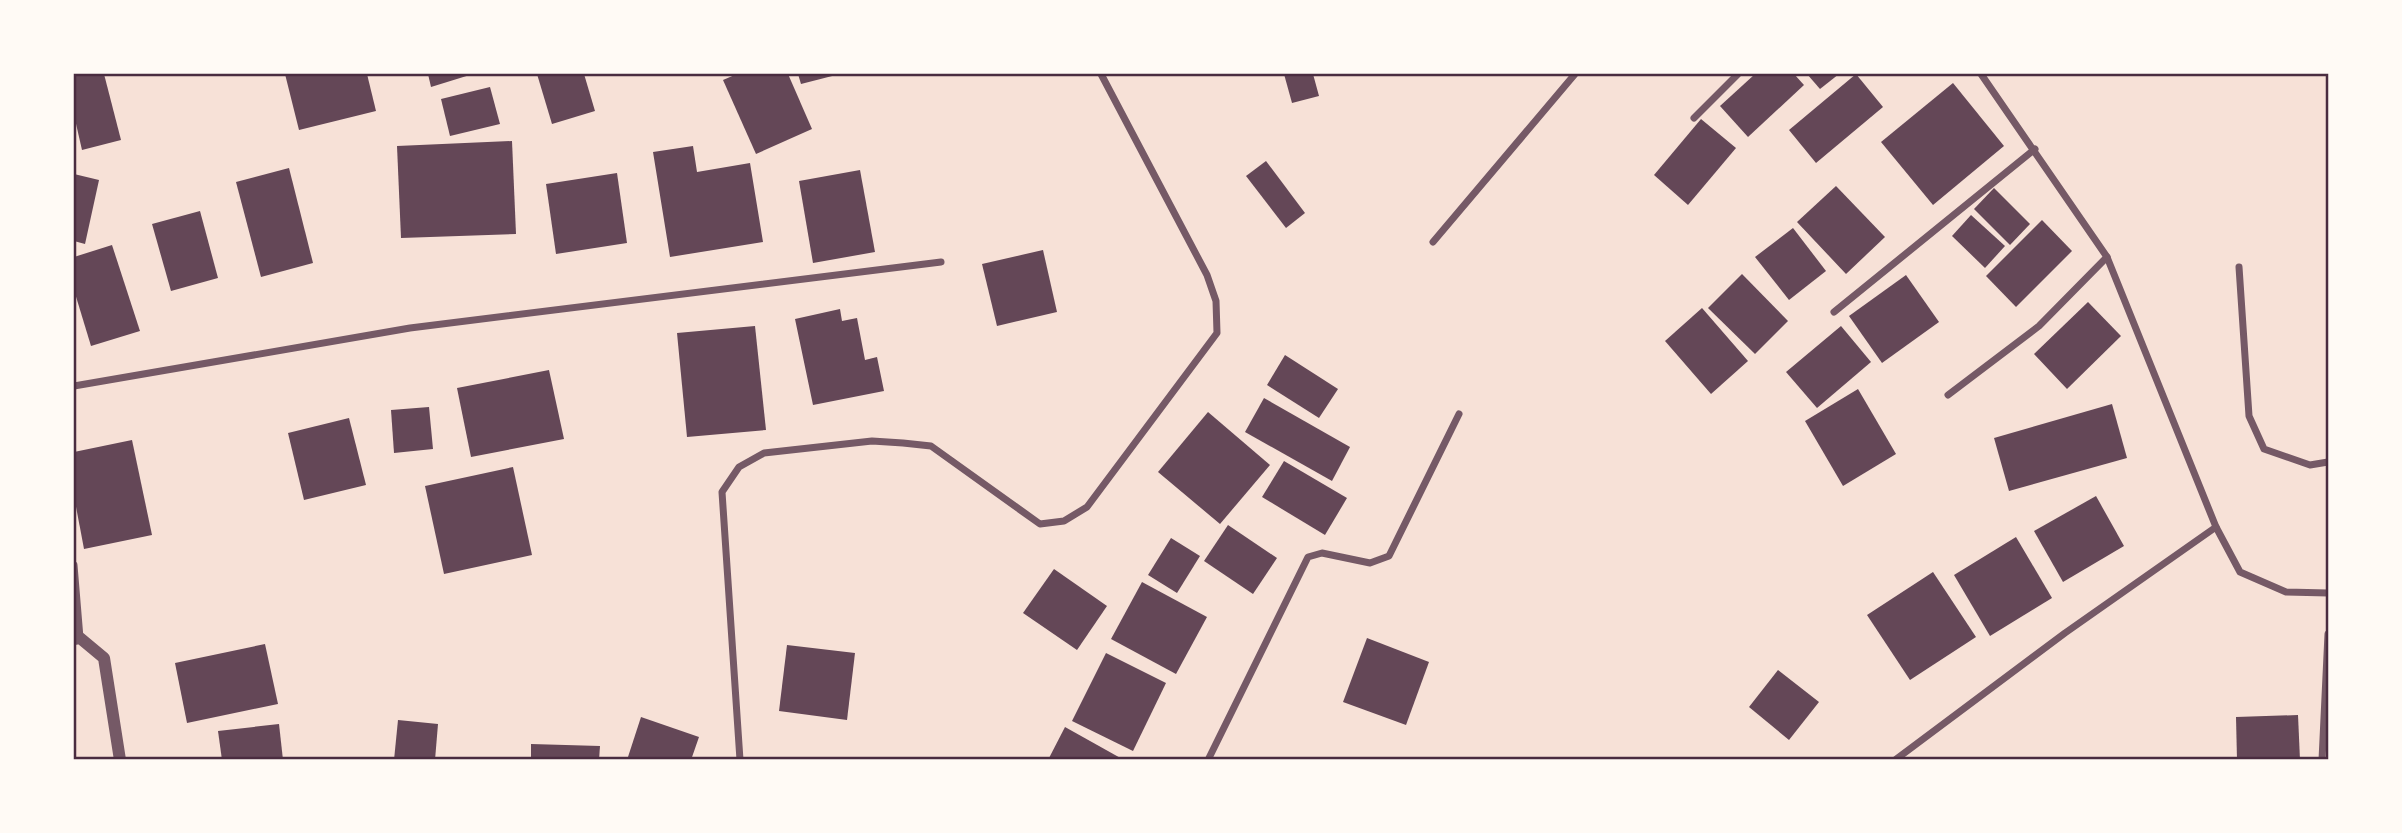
<svg xmlns="http://www.w3.org/2000/svg" width="2402" height="833" viewBox="0 0 2402 833" font-family="Barlow,sans-serif">
	<style>
		.building { fill: #644757 }
		.lines { fill: none; stroke-linecap: round; stroke-linejoin: round }
		.minor { stroke: #755966; stroke-width: 7 }
		.tertiary { stroke: #755966; stroke-width: 12 }
		.neatline { fill: none; stroke: #4a2c40; stroke-width: 2.5 }
	</style>
	<rect width="100%" height="100%" fill="#f7e1d7"/>
	<g class="building">
		<path d="M74,74H104L121,140L82,150L74,115Z"/>
		<path d="M285,74H367L376,111L299,130Z"/>
		<path d="M428,74H473L431,87Z"/>
		<path d="M537,74H584L595,111L552,124Z"/>
		<path d="M737,74H788L812,129L756,154L723,80Z"/>
		<path d="M798,74H840L801,84Z"/>
		<path d="M1284,74H1313L1319,96L1292,103Z"/>
		<path d="M1755,74H1794L1804,85L1748,137L1720,106Z"/>
		<path d="M1807,74H1839L1820,89Z"/>
		<path d="M1856,74L1883,107L1816,163L1789,130Z"/>
		<path d="M1953,83L2004,146L1933,205L1881,142Z"/>
		<path d="M490,87L500,124L450,136L441,99Z"/>
		<path d="M1701,119L1736,148L1688,205L1654,175Z"/>
		<path d="M512,141L516,234L401,238L397,146Z"/>
		<path d="M693,146L697,172L750,163L763,242L670,257L653,152Z"/>
		<path d="M1266,161L1305,213L1286,228L1246,176Z"/>
		<path d="M289,168L313,263L261,277L236,182Z"/>
		<path d="M860,170L875,252L813,263L799,181Z"/>
		<path d="M617,173L627,243L556,254L546,184Z"/>
		<path d="M74,174L99,180L85,244L74,241Z"/>
		<path d="M1836,186L1885,237L1846,274L1797,222Z"/>
		<path d="M1994,188L2030,224L2010,245L1974,209Z"/>
		<path d="M200,211L218,278L171,291L152,224Z"/>
		<path d="M1971,215L2005,246L1985,268L1952,236Z"/>
		<path d="M2042,220L2072,251L2016,307L1986,276Z"/>
		<path d="M1793,228L1826,271L1789,300L1755,257Z"/>
		<path d="M112,245L140,331L91,346L74,290V257Z"/>
		<path d="M1043,250L1057,312L997,326L982,264Z"/>
		<path d="M1742,274L1788,321L1755,354L1708,308Z"/>
		<path d="M1906,275L1939,322L1882,363L1849,316Z"/>
		<path d="M2088,302L2121,336L2067,389L2034,354Z"/>
		<path d="M1702,308L1748,361L1711,394L1665,341Z"/>
		<path d="M840,309L842,321L857,318L865,360L877,357L884,391L813,405L795,319Z"/>
		<path d="M755,326L766,430L687,437L677,333Z"/>
		<path d="M1841,326L1871,362L1817,408L1786,372Z"/>
		<path d="M1285,355L1338,389L1319,418L1267,385Z"/>
		<path d="M549,370L564,439L471,457L457,388Z"/>
		<path d="M1858,389L1896,454L1843,486L1805,421Z"/>
		<path d="M1264,398L1350,447L1332,481L1245,432Z"/>
		<path d="M2112,404L2127,458L2009,491L1994,438Z"/>
		<path d="M429,407L433,449L394,453L391,410Z"/>
		<path d="M1208,412L1270,465L1220,524L1158,472Z"/>
		<path d="M349,418L366,485L304,500L288,433Z"/>
		<path d="M132,440L152,535L84,549L74,496V452Z"/>
		<path d="M1284,461L1347,498L1325,535L1262,497Z"/>
		<path d="M513,467L532,555L444,574L425,486Z"/>
		<path d="M2096,496L2124,546L2063,582L2034,531Z"/>
		<path d="M1228,525L1277,558L1253,594L1204,561Z"/>
		<path d="M2016,537L2052,598L1990,636L1954,575Z"/>
		<path d="M1171,538L1200,556L1177,593L1148,575Z"/>
		<path d="M1054,569L1107,606L1077,650L1023,613Z"/>
		<path d="M1933,572L1976,637L1910,680L1867,615Z"/>
		<path d="M1142,582L1207,617L1176,674L1111,639Z"/>
		<path d="M1367,638L1429,662L1406,725L1343,702Z"/>
		<path d="M265,644L278,704L187,723L175,663Z"/>
		<path d="M787,645L855,653L847,720L779,711Z"/>
		<path d="M1106,653L1166,683L1133,751L1072,721Z"/>
		<path d="M1778,670L1819,702L1789,740L1749,707Z"/>
		<path d="M2298,715L2300,760H2237L2236,717Z"/>
		<path d="M641,717L699,737L691,760H627Z"/>
		<path d="M398,720L438,724L435,760H394Z"/>
		<path d="M279,724L283,760H222L218,731Z"/>
		<path d="M1065,727L1124,760H1048Z"/>
		<path d="M531,744L600,746L599,760H531Z"/>
	</g>
	<g class="lines">
		<g class="minor">
			<path d="M1981,74L2107,257L2216,527L2240,572L2286,592L2328,593"/>
			<path d="M1694,118L1738,74"/>
			<path d="M1433,242L1575,74"/>
			<path d="M2239,267L2249,416L2264,449L2310,465L2328,462"/>
			<path d="M1834,312L2035,149"/>
			<path d="M74,386L410,328L941,262"/>
			<path d="M1948,395L2039,326L2107,257"/>
			<path d="M74,565L80,638"/>
			<path d="M740,760L722,492L739,467L764,453L872,441L903,443L931,446L1040,524L1064,521L1087,507L1217,333L1216,301L1207,275L1101,74"/>
			<path d="M1208,760L1308,557L1322,553L1370,563L1389,556L1459,414"/>
			<path d="M1895,760L2065,633L2216,527"/>
			<path d="M2322,760L2328,634"/>
		</g>
		<path class="tertiary" d="M74,639L80,638L104,658L120,760"/>
	</g>
	<rect width="2402" height="833" fill="none" stroke="#fffaf5" stroke-width="150"/>
	<rect x="75" y="75" width="2252" height="683" class="neatline"/>
</svg>
